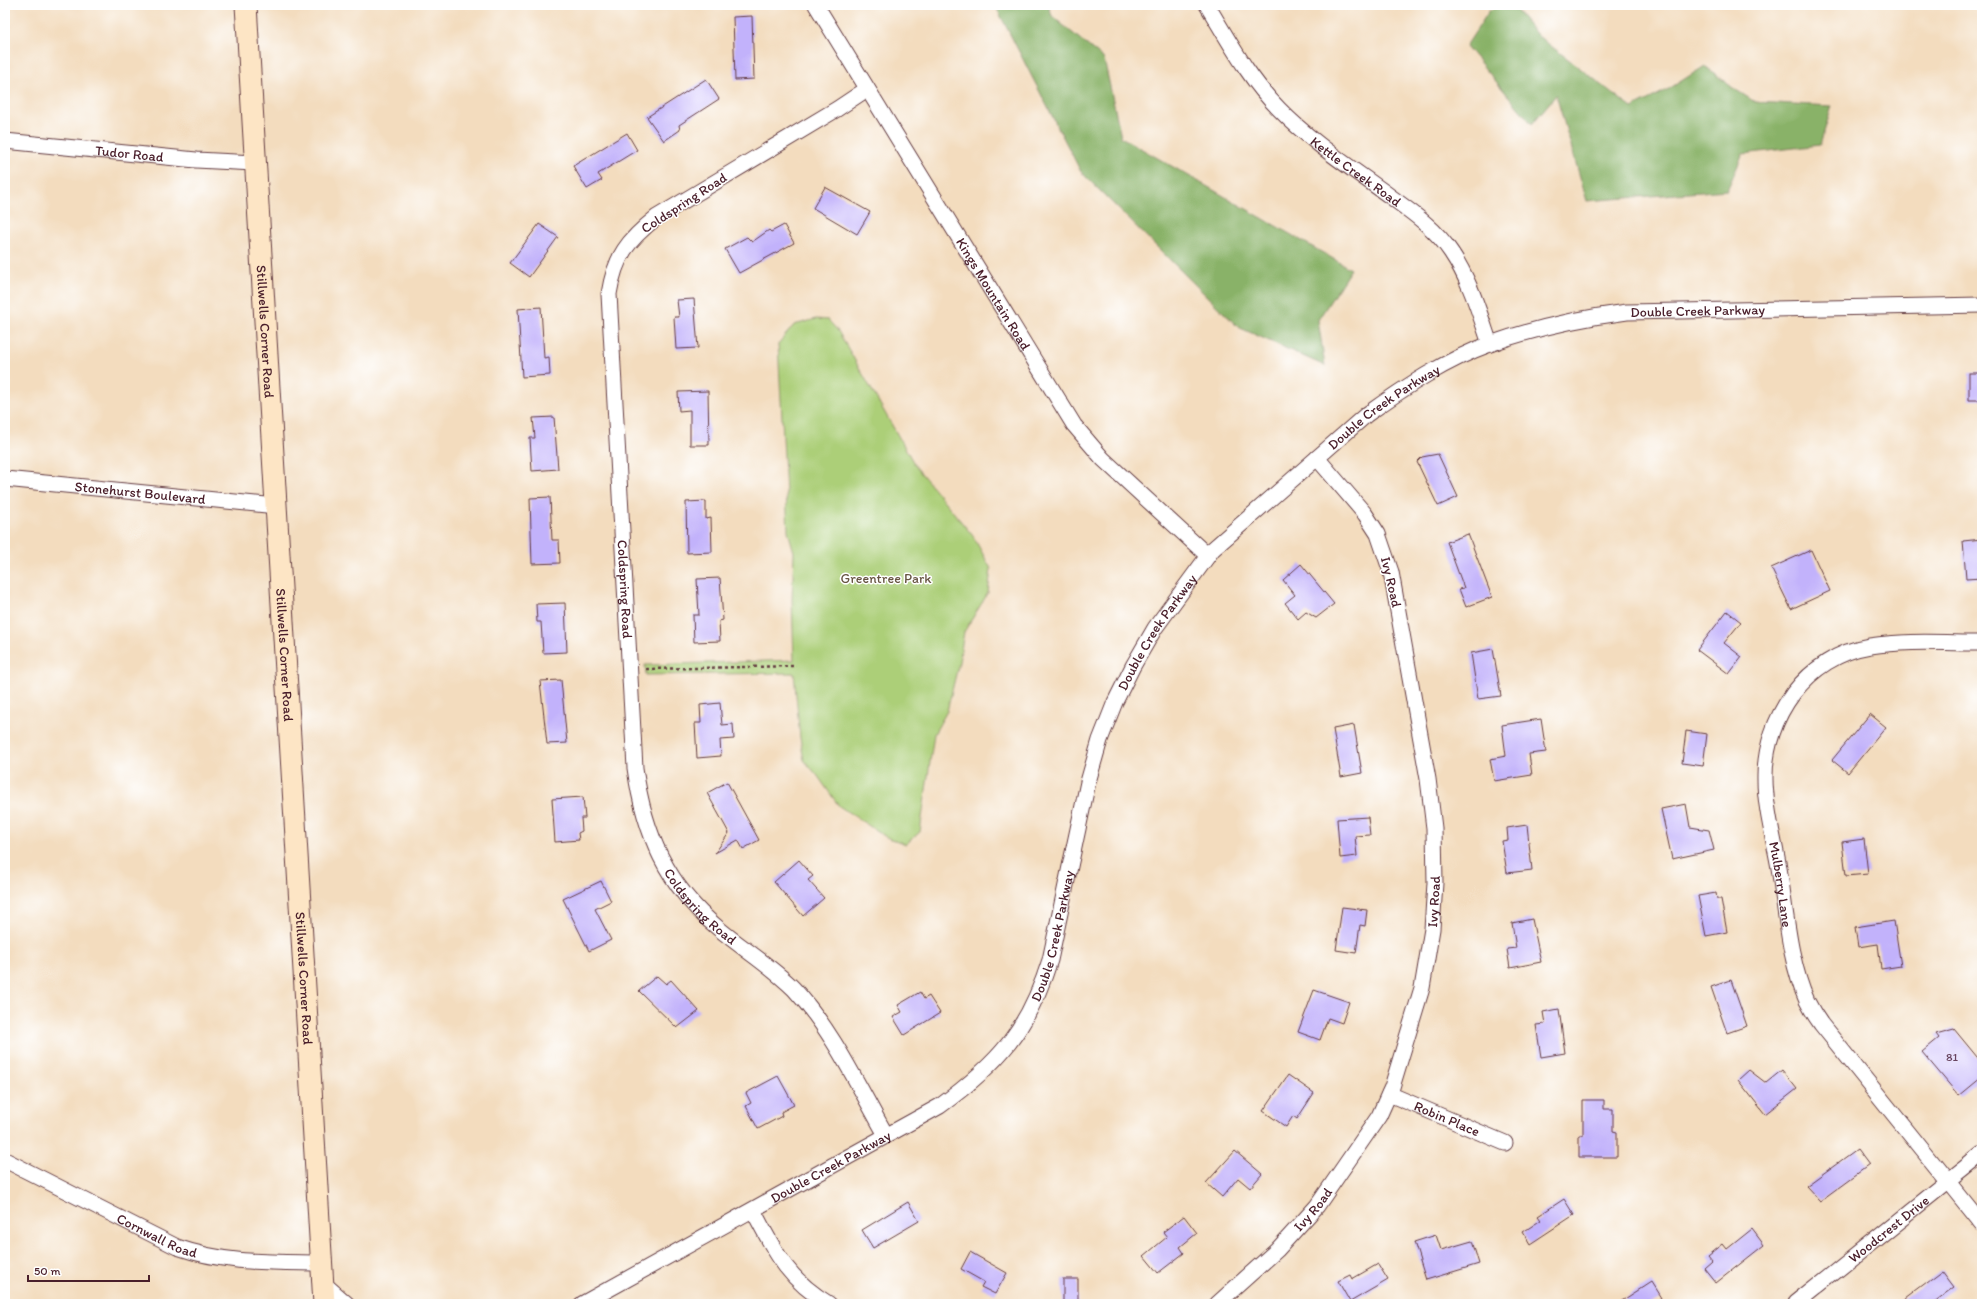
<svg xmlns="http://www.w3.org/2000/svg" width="1987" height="1309" viewBox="0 0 1987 1309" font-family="Itim,sans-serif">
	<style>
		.green { fill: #accf78; stroke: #7b7752 }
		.forest { fill: #89b268; stroke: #6a684a }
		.building { fill: #c2b2fb }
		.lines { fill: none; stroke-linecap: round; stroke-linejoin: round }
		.street-casing { stroke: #633b41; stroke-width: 17 }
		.secondary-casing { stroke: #633b41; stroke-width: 23 }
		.path { stroke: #633b41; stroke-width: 2.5; stroke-dasharray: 3 3; stroke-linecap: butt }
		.street { stroke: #fff; stroke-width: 15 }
		.secondary { stroke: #fde5c5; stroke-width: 21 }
		.labels { text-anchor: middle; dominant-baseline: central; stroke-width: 3; stroke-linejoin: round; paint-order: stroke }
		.number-label { font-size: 12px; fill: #68445f }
		.street-label { font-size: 14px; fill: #4a1f2b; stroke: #fff }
		.park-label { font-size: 14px; fill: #675442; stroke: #fff }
	</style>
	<rect width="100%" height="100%" fill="#fff"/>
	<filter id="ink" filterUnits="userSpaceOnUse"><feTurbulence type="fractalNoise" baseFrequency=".025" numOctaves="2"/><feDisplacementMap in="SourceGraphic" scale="8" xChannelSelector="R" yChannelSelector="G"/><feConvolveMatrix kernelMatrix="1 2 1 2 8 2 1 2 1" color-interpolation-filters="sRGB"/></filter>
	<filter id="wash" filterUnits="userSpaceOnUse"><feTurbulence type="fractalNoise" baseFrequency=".012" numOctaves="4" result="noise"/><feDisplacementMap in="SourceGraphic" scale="16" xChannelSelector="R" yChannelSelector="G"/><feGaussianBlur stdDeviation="0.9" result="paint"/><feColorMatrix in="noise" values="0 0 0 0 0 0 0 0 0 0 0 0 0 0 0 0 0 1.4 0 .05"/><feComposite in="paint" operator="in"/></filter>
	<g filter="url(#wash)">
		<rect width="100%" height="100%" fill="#f3dcbe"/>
		<path class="green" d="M816,319L828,320L838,331L916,467L973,536L991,569L988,593L964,632L959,662L947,711L934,734L920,832L906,844L886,837L839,806L817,775L804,760L800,738L794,673L646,675L645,665L794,660L792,599L794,552L788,531L778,344L794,325Z"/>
		<g class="forest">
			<path d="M995,5H1048L1052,16L1104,59L1121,137L1351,269L1318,320L1325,366L1238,327L1081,172Z"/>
			<path d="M1499,5H1512L1538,36L1632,108L1667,90L1705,66L1733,88L1755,102L1832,106L1820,145L1743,154L1727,190L1587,201L1556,95L1532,124L1466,46L1489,11Z"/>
		</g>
		<g id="blocks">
			<g class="building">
				<path d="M752,16L754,79L735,80L733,17Z"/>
				<path d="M706,79L719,99L679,125L680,130L664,141L647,117Z"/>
				<path d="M627,133L637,150L598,174L602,180L587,189L573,166Z"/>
				<path d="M825,187L870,212L857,234L813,208Z"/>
				<path d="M539,224L558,237L529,277L510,263Z"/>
				<path d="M784,225L794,243L739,273L725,249L747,237L752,242L769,230L771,232Z"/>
				<path d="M694,299L698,348L676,349L674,317H679L677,300Z"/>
				<path d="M541,307L544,358L549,357L550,375L522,377L518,309Z"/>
				<rect x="1969" y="373" width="13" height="27"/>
				<path d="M708,391L709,445H690V410L679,411L678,392Z"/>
				<path d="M554,417L558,469L532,471L530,438H535L533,418Z"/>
				<path d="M1438,454L1458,497L1438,506L1417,462L1422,457Z"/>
				<path d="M550,497L552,540H559L560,563L532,564L530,498Z"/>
				<path d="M706,501V519L711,518L712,552L687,553L686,502Z"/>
				<path d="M1468,534L1492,597L1466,607L1459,589L1464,588L1447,542Z"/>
				<path d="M1982,539V578L1966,579L1963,541Z"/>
				<path d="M1811,550L1830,591L1791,609L1771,568Z"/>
				<path d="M1301,564L1334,604L1316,618L1306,612L1298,619L1285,603L1295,595L1283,580Z"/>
				<path d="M720,578L723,620L719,621L720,641L694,642L693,615H699L697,579Z"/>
				<path d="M565,603L567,652L543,653L541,622H537L536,604Z"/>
				<path d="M1727,611L1741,622L1724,643L1742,657L1729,674L1697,650Z"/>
				<path d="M1493,649L1501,696L1478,699L1471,653Z"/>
				<path d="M561,680L567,743L547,744L540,681Z"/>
				<path d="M720,703L722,725L733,724L734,739L720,740L721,756L697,758L695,723H701L700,705Z"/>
				<path d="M1870,714L1886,727L1848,773L1832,760Z"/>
				<path d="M1541,719L1546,752L1529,754L1532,775L1494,781L1490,759L1506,756L1502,725Z"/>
				<path d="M1354,725L1362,773L1341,777L1333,729Z"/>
				<path d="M1686,731L1707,734L1703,766L1682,763Z"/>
				<path d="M727,782L759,840L743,849L738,840L715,853L729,833L707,793Z"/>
				<path d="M583,797L585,818H581L582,831L578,833L579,840L555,842L552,799Z"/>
				<path d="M1686,804L1690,827L1709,830L1714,850L1672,859L1661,809Z"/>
				<path d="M1368,817L1370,835L1355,836L1357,856L1340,858L1337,819Z"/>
				<path d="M1527,825L1532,870L1507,873L1502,841L1508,840L1507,828Z"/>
				<path d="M1864,839L1868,874L1846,876L1842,842Z"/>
				<path d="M799,860L813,876L808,880L824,898L803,916L774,882Z"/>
				<path d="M601,881L611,901L595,909L611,940L589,951L563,899Z"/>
				<path d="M1716,893L1717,899H1721L1727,932L1706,936L1698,896Z"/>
				<path d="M1342,907L1367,910L1365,926L1360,925L1356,953L1336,950Z"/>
				<path d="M1532,919L1541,962L1510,968L1507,949L1516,948L1512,923Z"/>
				<path d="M1894,921L1901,966L1881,969L1878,944L1858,947L1855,927Z"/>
				<path d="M657,976L666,984L671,980L699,1011L677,1028L639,991Z"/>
				<path d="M1731,980L1747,1026L1727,1033L1711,987Z"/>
				<path d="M1314,990L1349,1002L1342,1023L1328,1018L1320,1040L1298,1032Z"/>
				<path d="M920,992L924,999L929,996L940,1013L904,1035L893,1017L902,1012L898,1005Z"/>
				<path d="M1559,1009L1565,1053L1541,1057L1536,1025L1545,1024L1543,1012Z"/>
				<path d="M1954,1029L1982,1063V1077L1959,1096L1922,1052L1939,1038L1936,1034Z"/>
				<path d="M1749,1070L1766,1083L1782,1070L1797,1089L1765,1114L1738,1080Z"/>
				<path d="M1288,1075L1314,1093L1297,1119L1293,1116L1286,1127L1263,1111Z"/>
				<path d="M778,1076L794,1105L781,1112L782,1116L758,1129L746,1106L751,1103L746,1093Z"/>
				<path d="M1583,1100H1604V1109H1613V1131L1617,1132V1157H1579V1135H1583Z"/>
				<path d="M1857,1149L1869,1165L1820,1201L1806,1186Z"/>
				<path d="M1235,1151L1262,1174L1250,1188L1238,1178L1222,1197L1206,1183Z"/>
				<path d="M1564,1199L1574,1215L1530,1244L1523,1232L1541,1220L1538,1216Z"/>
				<path d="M908,1202L919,1221L873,1248L862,1230Z"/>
				<path d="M1184,1216L1197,1233L1180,1247L1184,1253L1158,1273L1144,1256L1167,1237L1163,1232Z"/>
				<path d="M1752,1229L1764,1245L1716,1283L1704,1268L1712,1261L1708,1256L1723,1244L1727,1249Z"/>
				<path d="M1436,1235L1441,1250L1472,1241L1479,1264L1426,1280L1414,1242Z"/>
				<path d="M970,1252L1007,1273L995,1294L981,1287L984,1282L961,1269Z"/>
				<path d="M1378,1264L1388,1280L1350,1302L1338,1281L1350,1275L1352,1279Z"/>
				<path d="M1943,1271L1955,1287L1932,1304H1899Z"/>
				<rect x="1063" y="1279" width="15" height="25"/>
				<path d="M1651,1282L1661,1298L1651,1304H1617Z"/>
			</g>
		</g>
	</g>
	<g filter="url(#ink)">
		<use href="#blocks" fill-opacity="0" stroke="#633b41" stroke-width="1"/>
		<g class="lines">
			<g class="street-casing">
				<g id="street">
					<path id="s1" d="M816,5L1074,425L1103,459L1207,555"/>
					<path id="s2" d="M1207,5C1229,41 1249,79 1279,109C1312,143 1353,169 1391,197C1413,213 1436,229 1451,252C1470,280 1479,312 1490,344"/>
					<path id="s3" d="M867,89L837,109L657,217C628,240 615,256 609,294L635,768C644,833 667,886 718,928C743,949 771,966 794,989C833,1031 858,1086 886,1135"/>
					<path id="s4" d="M5,141L196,160L255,163"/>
					<path id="s5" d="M5,479L276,506"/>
					<path id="s6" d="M1982,643C1945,643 1907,640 1870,646C1807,656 1764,717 1765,779C1765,808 1774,839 1779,868C1786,911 1789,961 1807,1001C1811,1009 1816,1017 1821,1024L1982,1224"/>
					<path id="s7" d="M1389,1094L1505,1143"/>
					<path id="s8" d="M5,1160L177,1247C226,1264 270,1262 322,1263"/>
					<path d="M753,1210C775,1252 787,1279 829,1304"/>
					<path d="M323,1283L347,1304"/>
					<path id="s9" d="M582,1304L940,1106C999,1063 1028,1030 1050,960L1088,782L1100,740L1115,702L1133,666L1155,628L1213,549L1366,415C1405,387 1446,360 1490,344C1534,328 1581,318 1627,312L1982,305"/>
					<path id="s10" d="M1217,1304L1277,1250L1317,1206L1379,1116L1392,1087L1422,988L1432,929L1435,883L1434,828L1428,779L1391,572L1378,534L1365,514L1317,458"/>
					<path id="s11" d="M1795,1304L1982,1154"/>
				</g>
			</g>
			<g class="secondary-casing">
				<g id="secondary">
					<path id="s12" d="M246,5L324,1304"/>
				</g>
			</g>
			<path class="path" d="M646,669L796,666"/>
			<use href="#street" class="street"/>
			<use href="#secondary" class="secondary"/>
		</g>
	</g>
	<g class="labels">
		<g class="number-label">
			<text x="1952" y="1057">81</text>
		</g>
		<g class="street-label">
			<text stroke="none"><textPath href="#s4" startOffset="125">Tudor Road</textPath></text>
			<text stroke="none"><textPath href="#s2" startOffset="226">Kettle Creek Road</textPath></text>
			<text transform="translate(684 203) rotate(-33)">Coldspring Road</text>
			<text stroke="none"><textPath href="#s1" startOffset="339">Kings Mountain Road</textPath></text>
			<text stroke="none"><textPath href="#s9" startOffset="1603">Double Creek Parkway</textPath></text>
			<text stroke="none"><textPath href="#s12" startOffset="327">Stillwells Corner Road</textPath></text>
			<text stroke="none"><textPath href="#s9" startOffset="1267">Double Creek Parkway</textPath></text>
			<text stroke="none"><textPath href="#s5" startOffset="136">Stonehurst Boulevard</textPath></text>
			<text transform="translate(1391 582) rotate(77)">Ivy Road</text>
			<text stroke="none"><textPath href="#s3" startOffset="635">Coldspring Road</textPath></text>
			<text stroke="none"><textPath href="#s9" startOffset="944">Double Creek Parkway</textPath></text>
			<text stroke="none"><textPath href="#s12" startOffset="651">Stillwells Corner Road</textPath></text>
			<text stroke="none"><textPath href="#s6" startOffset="403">Mulberry Lane</textPath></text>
			<text stroke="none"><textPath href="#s10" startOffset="472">Ivy Road</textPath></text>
			<text stroke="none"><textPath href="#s3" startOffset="971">Coldspring Road</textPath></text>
			<text stroke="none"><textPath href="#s9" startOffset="620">Double Creek Parkway</textPath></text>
			<text stroke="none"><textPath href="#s12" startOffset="975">Stillwells Corner Road</textPath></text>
			<text stroke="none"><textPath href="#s7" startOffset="63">Robin Place</textPath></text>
			<text stroke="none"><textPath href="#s9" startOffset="284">Double Creek Parkway</textPath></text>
			<text stroke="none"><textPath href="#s10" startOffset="135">Ivy Road</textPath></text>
			<text stroke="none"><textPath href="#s11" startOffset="120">Woodcrest Drive</textPath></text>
			<text stroke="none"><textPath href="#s8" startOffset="170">Cornwall Road</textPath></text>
		</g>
		<g class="park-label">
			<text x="886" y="578">Greentree Park</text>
		</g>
	</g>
	<rect width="1987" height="1309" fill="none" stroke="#fff" stroke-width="20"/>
	<path d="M28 1275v6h121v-6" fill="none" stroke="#4a1f2b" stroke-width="2"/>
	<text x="34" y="1275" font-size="12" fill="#4a1f2b" stroke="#ffffff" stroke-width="3" paint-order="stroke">50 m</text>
</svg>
